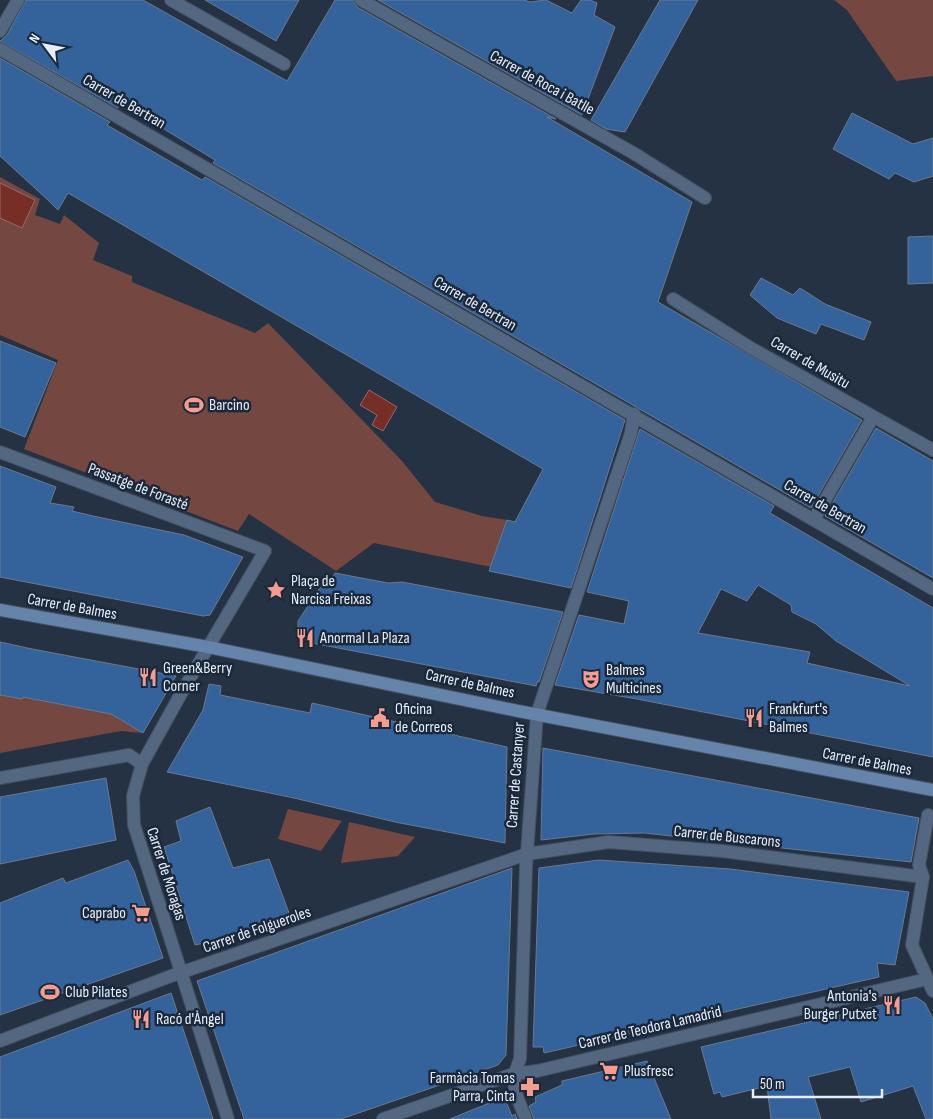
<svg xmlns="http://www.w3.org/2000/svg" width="933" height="1119" viewBox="0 0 933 1119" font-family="'Sofia Sans Condensed',sans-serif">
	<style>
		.green { fill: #754741 }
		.water { fill: #772e27; stroke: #986866 }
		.building { fill: #34629a; stroke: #6a7a8f; fill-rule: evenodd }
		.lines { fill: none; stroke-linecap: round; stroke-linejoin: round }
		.pedestrian-casing { stroke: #435061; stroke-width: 14 }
		.minor-casing { stroke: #435061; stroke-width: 14 }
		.secondary-casing { stroke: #435061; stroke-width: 14 }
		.pedestrian { stroke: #536780; stroke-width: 12 }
		.minor { stroke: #536780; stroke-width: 12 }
		.secondary { stroke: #6584ac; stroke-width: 12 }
		.labels { text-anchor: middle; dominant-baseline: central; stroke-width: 5; stroke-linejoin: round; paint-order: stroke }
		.street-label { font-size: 16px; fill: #e5eefa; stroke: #1a283a }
		.poi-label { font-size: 16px; fill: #e5eefa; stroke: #1a283a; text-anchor: start }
	</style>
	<rect width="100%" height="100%" fill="#243244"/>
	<g class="green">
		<path d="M834,0H933V76L896,81L847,10Z"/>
		<path d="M0,177L40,199L35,215L60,224L64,215L99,243L93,260L132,276V282L255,333L268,323L402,461L435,502L482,516L507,520L491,567L374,543L336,571L249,514L238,531L24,449L58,360L0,335Z"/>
		<path d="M0,695L22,699L23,697L116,715V717L143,733L121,731L0,753Z"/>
		<path d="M288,809L342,821L321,851L278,839Z"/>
		<path d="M349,822L415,837L398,856L341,863Z"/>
	</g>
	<g class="water">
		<path d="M0,183L35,200L22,228L0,218Z"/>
		<path d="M369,390L397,407L383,431L372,425L377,415L360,405Z"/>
	</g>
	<g class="building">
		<path d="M26,0H143L287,81L335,0H353L357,7L556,119L547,117L692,202L658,302L862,420L811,508L213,163L215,160L121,103L118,108L0,41L7,35Z"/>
		<path d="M205,0H299L276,41Z"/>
		<path d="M378,0H524L530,2L546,0L572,13L581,0H590L597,3L594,15L615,27L582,115Z"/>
		<path d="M660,0H698L625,132L606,129L591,120Z"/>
		<path d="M0,58L110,122L107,125L202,180L205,177L625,420L571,588L489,571L507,520L515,522L543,469L68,193L58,210L50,202L0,156Z"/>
		<path d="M852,113L913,144L933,138V176L914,182L895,173L889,179L833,149Z"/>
		<path d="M933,236V283L908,284V237Z"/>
		<path d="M761,278L793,295L800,288L825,304L871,322L864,340L821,324L816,334L777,318L750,295Z"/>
		<path d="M0,341L56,363L25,437L0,427Z"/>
		<path d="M876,428L933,461V578L825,516Z"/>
		<path d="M640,429L774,506L770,513L933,608V757L637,699L555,685L579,615L624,624L629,601L587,592ZM758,585L791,605L792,612L816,624L836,641L910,686L807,663L810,652L698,633L721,589L747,601Z"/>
		<path d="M0,466L56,487L50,503L74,507L72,511L93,516L184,535L243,557L210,615L203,616L0,577Z"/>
		<path d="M335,573L388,583L402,582L563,612L539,682H537L536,686L312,643L298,635V621L325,580L329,583Z"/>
		<path d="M0,642L32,649L176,676L143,733L111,714L23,697L22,699L0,695Z"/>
		<path d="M209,684L221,686L220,695L310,713L312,703L507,747L505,843L395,822L294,798L167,772L203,710Z"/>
		<path d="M543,748L919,818L911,862L644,833L594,834L541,840Z"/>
		<path d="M106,778L116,840L0,864V797Z"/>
		<path d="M210,807L233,868L269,859L292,921L250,932L243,931L240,935L216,947L209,942L195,945L164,847L181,841L176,821Z"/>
		<path d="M128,860L134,871L163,958L0,1015V903L63,878L66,883Z"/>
		<path d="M599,860L730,869L909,892L895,965L877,963L879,977L544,1053L543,1047H533L539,868Z"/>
		<path d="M512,868L506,1055L498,1065L341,1119H244L197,981Z"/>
		<path d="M171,993L213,1119H0V1057Z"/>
		<path d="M916,997L925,1003L933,1019V1119H926L913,1086L861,1102L850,1067L808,1077L821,1119H771L767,1086L722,1097L720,1092L714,1094L701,1047Z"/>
		<path d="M647,1061L671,1119H534L529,1106L536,1102L535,1097L562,1085V1081Z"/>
		<path d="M504,1097L512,1116L515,1114L517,1119H450Z"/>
	</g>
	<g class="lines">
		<g class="pedestrian-casing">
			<path id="pedestrian" d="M923,877L919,865L928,815"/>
		</g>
		<g class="minor-casing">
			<g id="minor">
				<path d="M171,0L284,64"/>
				<path d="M361,0L635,154L705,198"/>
				<path d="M0,31L18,0"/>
				<path d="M0,49L933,589"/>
				<path d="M673,299L749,347L933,450"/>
				<path d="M0,452L265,551L187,683L142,764L133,796L134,825L228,1119"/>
				<path d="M814,519L873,417"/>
				<path d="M0,778L129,755L142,764"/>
				<path d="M0,1041L171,976L527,854L609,842L722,851L923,877L912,945L933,991"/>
				<path d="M383,1119L513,1074L537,1071L927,979"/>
				<path d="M526,1119C516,1095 509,1084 520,1059L526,867L537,714L631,433L634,414"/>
			</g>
		</g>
		<g class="secondary-casing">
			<path id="secondary" d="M0,610L208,647L518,711L933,790"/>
		</g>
		<use href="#pedestrian" class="pedestrian"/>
		<use href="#minor" class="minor"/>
		<use href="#secondary" class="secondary"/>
	</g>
	<defs>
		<g id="stadium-bare" transform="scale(1.5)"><path d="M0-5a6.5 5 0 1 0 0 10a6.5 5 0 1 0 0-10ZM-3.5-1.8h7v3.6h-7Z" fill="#f59c91" stroke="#1a283a" stroke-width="2.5" paint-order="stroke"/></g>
		<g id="sight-bare" transform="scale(1.5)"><path d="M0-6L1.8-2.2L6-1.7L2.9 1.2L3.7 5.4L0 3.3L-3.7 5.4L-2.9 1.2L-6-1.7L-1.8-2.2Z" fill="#f59c91" stroke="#1a283a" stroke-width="2.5" paint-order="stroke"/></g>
		<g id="restaurant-bare" transform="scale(1.5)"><path d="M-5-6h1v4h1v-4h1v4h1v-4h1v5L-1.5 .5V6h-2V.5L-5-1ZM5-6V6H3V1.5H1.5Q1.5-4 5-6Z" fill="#f59c91" stroke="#1a283a" stroke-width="2.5" paint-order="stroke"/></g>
		<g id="theatre-bare" transform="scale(1.5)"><path d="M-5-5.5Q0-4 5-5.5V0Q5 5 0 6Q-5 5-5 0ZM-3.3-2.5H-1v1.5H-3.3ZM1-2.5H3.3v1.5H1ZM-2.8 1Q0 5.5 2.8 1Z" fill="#f59c91" stroke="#1a283a" stroke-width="2.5" paint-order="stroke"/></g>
		<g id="civic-bare" transform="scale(1.5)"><path d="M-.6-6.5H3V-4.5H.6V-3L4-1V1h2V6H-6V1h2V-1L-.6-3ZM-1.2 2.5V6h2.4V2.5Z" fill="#f59c91" stroke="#1a283a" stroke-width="2.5" paint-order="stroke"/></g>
		<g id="supermarket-bare" transform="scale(1.5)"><path d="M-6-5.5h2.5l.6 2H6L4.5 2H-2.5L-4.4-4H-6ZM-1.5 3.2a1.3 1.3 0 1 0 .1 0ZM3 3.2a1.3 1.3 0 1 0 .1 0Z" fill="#f59c91" stroke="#1a283a" stroke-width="2.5" paint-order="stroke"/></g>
		<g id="pharmacy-bare" transform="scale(1.5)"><path d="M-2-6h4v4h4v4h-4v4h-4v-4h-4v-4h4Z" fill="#f59c91" stroke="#1a283a" stroke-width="2.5" paint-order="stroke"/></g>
	</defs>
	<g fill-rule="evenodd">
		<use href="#stadium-bare" x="194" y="405"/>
		<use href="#sight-bare" x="276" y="590"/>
		<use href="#restaurant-bare" x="305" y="638"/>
		<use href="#restaurant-bare" x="148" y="677"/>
		<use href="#theatre-bare" x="591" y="679"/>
		<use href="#civic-bare" x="380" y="718"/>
		<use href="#restaurant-bare" x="754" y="718"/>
		<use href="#supermarket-bare" x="141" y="913"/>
		<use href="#stadium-bare" x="50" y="992"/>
		<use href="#restaurant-bare" x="892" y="1005"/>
		<use href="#restaurant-bare" x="141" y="1019"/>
		<use href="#supermarket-bare" x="609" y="1071"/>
		<use href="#pharmacy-bare" x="530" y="1087"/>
	</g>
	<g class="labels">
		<g class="street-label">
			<text transform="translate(542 83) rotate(29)">Carrer de Roca i Batlle</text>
			<text transform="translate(124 102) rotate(30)">Carrer de Bertran</text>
			<text transform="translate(475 304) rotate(30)">Carrer de Bertran</text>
			<text transform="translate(810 363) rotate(30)">Carrer de Musitu</text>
			<text transform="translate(138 487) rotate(21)">Passatge de Forasté</text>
			<text transform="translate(825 507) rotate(30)">Carrer de Bertran</text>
			<text transform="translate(72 607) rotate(10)">Carrer de Balmes</text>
			<text transform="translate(470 684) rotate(12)">Carrer de Balmes</text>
			<text transform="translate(867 762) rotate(11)">Carrer de Balmes</text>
			<text transform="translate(516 775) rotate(-86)">Carrer de Castanyer</text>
			<text transform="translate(727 837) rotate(6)">Carrer de Buscarons</text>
			<text transform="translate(166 874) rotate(72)">Carrer de Moragas</text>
			<text transform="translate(257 930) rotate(-19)">Carrer de Folgueroles</text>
			<text transform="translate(650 1028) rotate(-13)">Carrer de Teodora Lamadrid</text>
		</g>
		<g class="poi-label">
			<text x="209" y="405">Barcino</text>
			<text x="291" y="581">Plaça de<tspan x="291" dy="18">Narcisa Freixas</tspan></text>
			<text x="320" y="638">Anormal La Plaza</text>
			<text x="163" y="668">Green&amp;Berry<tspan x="163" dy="18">Corner</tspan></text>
			<text x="606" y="670">Balmes<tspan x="606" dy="18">Multicines</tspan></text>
			<text x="395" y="709">Oficina<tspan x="395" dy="18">de Correos</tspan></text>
			<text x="769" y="709">Frankfurt's<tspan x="769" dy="18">Balmes</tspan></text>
			<text x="126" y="913" text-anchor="end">Caprabo</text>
			<text x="65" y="992">Club Pilates</text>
			<text x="877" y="996" text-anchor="end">Antonia's<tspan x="877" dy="18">Burger Putxet</tspan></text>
			<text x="156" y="1019">Racó d'Àngel</text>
			<text x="624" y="1071">Plusfresc</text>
			<text x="515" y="1078" text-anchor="end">Farmàcia Tomas<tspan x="515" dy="18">Parra, Cinta</tspan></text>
		</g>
	</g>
	<g transform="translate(45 45) rotate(302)" stroke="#1a283a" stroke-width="4" paint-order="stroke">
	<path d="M0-4L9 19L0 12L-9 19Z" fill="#e5eefa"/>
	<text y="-8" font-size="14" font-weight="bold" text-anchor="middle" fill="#e5eefa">N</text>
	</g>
	<path d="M753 1089v8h129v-8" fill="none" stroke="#e5eefa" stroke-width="2.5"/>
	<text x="760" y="1089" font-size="15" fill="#e5eefa" stroke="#1a283a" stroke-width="4" paint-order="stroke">50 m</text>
</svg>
